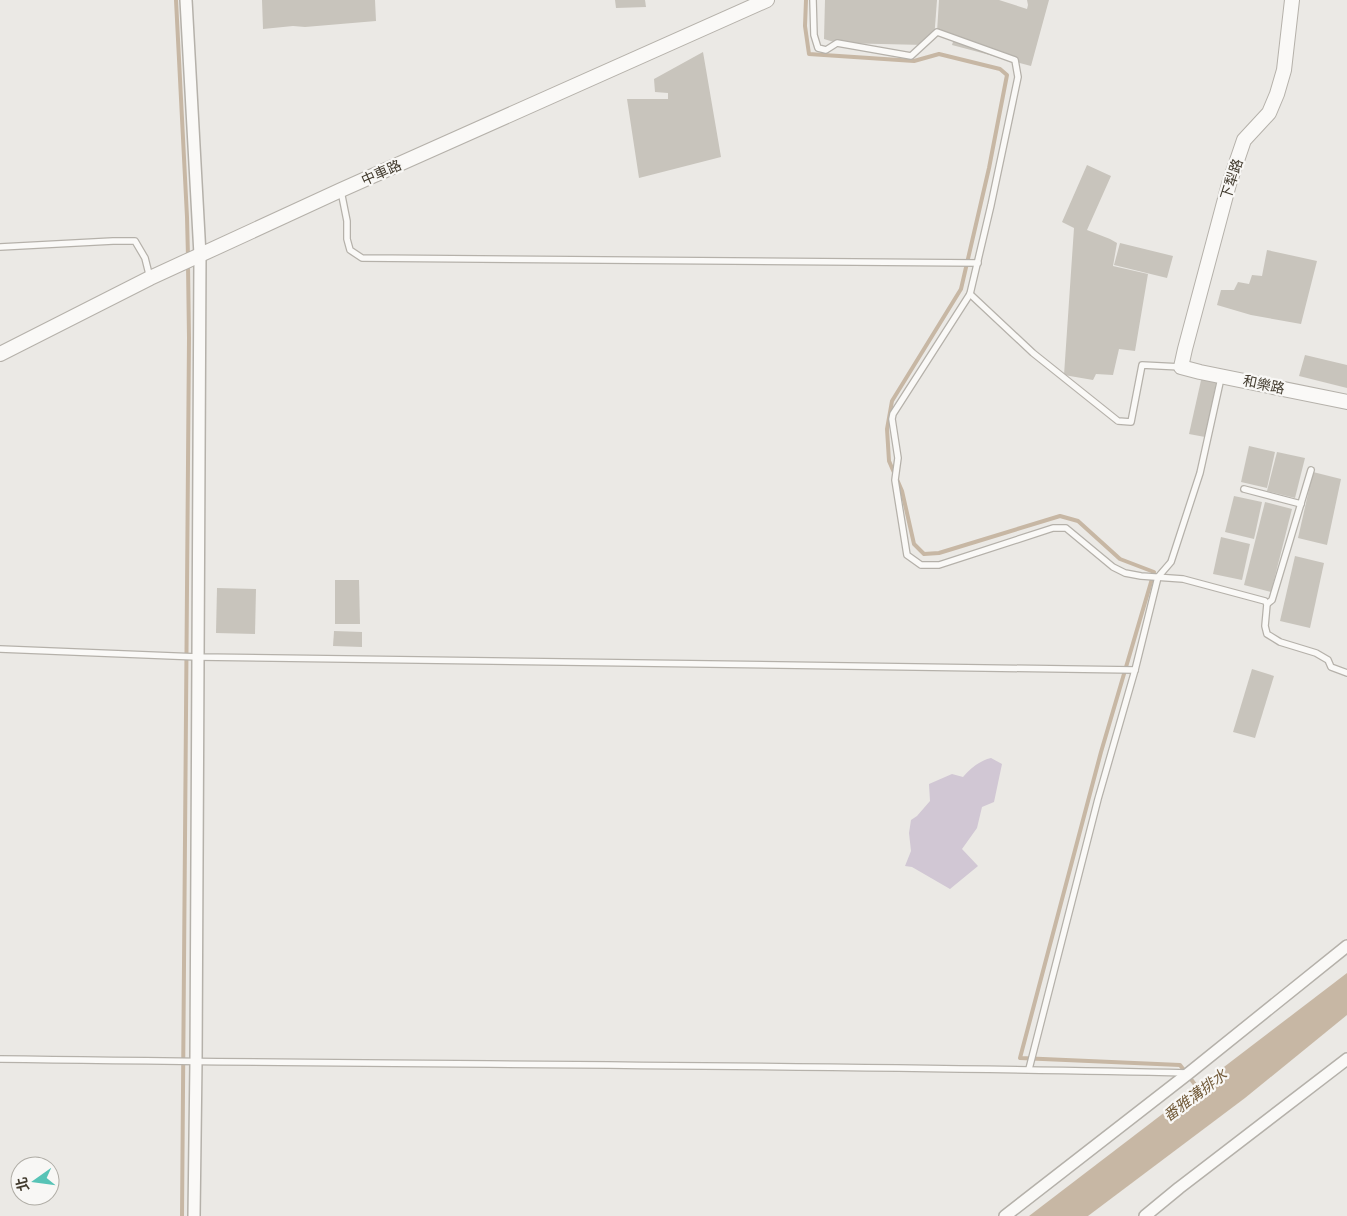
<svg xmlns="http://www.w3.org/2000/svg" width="1347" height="1216" viewBox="0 0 1347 1216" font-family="'Titillium Web','Noto Sans TC',sans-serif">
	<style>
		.green { fill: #d1c7d4 }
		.water { fill: #c7b7a4 }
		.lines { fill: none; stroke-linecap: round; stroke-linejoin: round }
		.stream { stroke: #c7b7a4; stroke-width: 4 }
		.building { fill: #c8c4bc }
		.service-casing { stroke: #b5b1aa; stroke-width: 8 }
		.minor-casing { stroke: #b5b1aa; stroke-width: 14 }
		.tertiary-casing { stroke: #b5b1aa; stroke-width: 16 }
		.service { stroke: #faf9f7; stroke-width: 5.5 }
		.minor { stroke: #faf9f7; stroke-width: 11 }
		.tertiary { stroke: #faf9f7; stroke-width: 14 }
		.labels { text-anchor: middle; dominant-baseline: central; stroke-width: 4.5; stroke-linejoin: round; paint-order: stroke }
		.street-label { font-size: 14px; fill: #423b2e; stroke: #f8f7f5 }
		.water-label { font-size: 15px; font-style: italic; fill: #735c3b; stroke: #f8f7f5 }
	</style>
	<rect width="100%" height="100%" fill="#ebe9e5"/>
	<path class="green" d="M991,758L1002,764L994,802L982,807L977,828L962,849L978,866L950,889L912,867L905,866L911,851L909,833L911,820L917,816L930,801L929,784L952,774L963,777C971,768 979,761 991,758Z"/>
	<path class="water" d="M1347,973V1015L1245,1098L1088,1216H1029Z"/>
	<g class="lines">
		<g class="stream">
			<path d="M176,0L187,217L188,257"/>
			<path d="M806,0L805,26L809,54L914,61L939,54L1000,69L1007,75L989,168L961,289L892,401L887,429L889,461L902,491L914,544L924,554L939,553L1060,516L1078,521L1120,559L1154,572L1101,752L1020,1058L1180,1065L1200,1091"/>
			<path d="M182,1216L189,338L188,264"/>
		</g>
	</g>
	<g class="building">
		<path d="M262,0H375L376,21L305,27L293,26L263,29Z"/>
		<path d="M615,0H645L646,7L616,8Z"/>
		<path d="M825,0H937L934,40L925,45L837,43L824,39Z"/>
		<path d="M939,0H999L1027,9L1028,5L1027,0H1049L1031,66L952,45L955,35L937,32Z"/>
		<path d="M703,52L721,157L639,178L627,99H668V93L655,92L654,79Z"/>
		<path d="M1087,165L1111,176L1087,230L1110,239L1117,243L1113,266L1148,274L1135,351L1119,349L1113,375L1096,374L1093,380L1064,375L1074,228L1062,222Z"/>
		<path d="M1120,243L1173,256L1167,278L1114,265Z"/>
		<path d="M1267,250L1317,261L1301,324L1251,315L1217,305L1221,290H1234L1238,282L1249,284L1252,275L1262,276Z"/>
		<path d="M1305,355L1347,365V388L1299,376Z"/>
		<path d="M1202,376L1217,379L1205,437L1189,434Z"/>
		<path d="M1249,446L1275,452L1267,488L1241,482Z"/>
		<path d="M1277,452L1305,458L1295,498L1267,491Z"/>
		<path d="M1313,472L1341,479L1327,545L1298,538Z"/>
		<path d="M1234,496L1262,502L1254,539L1225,532Z"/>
		<path d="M1265,502L1292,509L1271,592L1244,585Z"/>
		<path d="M1221,537L1250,544L1242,580L1213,574Z"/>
		<path d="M1295,556L1324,563L1310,628L1280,621Z"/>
		<path d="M335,580H359L360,624H335Z"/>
		<path d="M217,588L256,589L255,634L216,633Z"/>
		<path d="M334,631L362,632V647L333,646Z"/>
		<path d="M1252,669L1274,676L1255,738L1233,732Z"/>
	</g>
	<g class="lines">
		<g class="service-casing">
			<g id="service">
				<path d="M813,0L814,35L818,48L826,50L837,43L911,56L937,32L1015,60L1018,77L991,205L970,294L893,414L892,419L898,458L895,480L907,555L921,565H939L1053,528H1066L1113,567L1125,573L1141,576L1183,579L1265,601L1267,604L1265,626L1267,634L1280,642L1316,653L1328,660L1331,667L1347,673"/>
				<path d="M341,191L347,221V239L350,250L362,258L978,263"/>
				<path d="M0,247L113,241H135L145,258L150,278"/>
				<path d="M970,294L1033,353L1118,421L1131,422L1142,365L1181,367"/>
				<path d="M1244,489L1301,504"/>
				<path d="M1267,604L1272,600L1311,470"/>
				<path d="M0,649L198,657L1135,670"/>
				<path d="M0,1059C396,1065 792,1064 1188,1073"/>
				<path d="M1029,1069L1098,799L1135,670L1158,577L1171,562L1200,473L1221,378"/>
			</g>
		</g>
		<g class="minor-casing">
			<g id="minor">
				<path d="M186,0L200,255L196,1062L194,1216"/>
				<path d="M1005,1216L1189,1073L1347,946"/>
				<path d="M1145,1216L1179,1188L1347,1059"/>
			</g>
		</g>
		<g class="tertiary-casing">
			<g id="tertiary">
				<path d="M1292,0L1284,70L1277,94L1269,113L1244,140L1229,184L1185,349L1181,367L1200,372L1347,402"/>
				<path d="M0,354L150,278L200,255L341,190L767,0"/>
			</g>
		</g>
		<use href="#service" class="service"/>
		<use href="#minor" class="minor"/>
		<use href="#tertiary" class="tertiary"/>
	</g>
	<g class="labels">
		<g class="street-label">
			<text transform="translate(381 172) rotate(-24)">中車路</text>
			<text transform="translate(1231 179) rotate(-72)">下犁路</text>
			<text transform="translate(1264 384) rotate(12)">和樂路</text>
		</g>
		<g class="water-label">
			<text transform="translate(1195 1095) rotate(-37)">番雅溝排水</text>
		</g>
	</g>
	<g transform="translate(35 1181) rotate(256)"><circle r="24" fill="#f8f7f5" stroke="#afaca5"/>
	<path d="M0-4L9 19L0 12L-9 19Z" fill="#57c3b6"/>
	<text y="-8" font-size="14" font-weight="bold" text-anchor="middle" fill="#423b2e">北</text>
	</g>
</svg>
